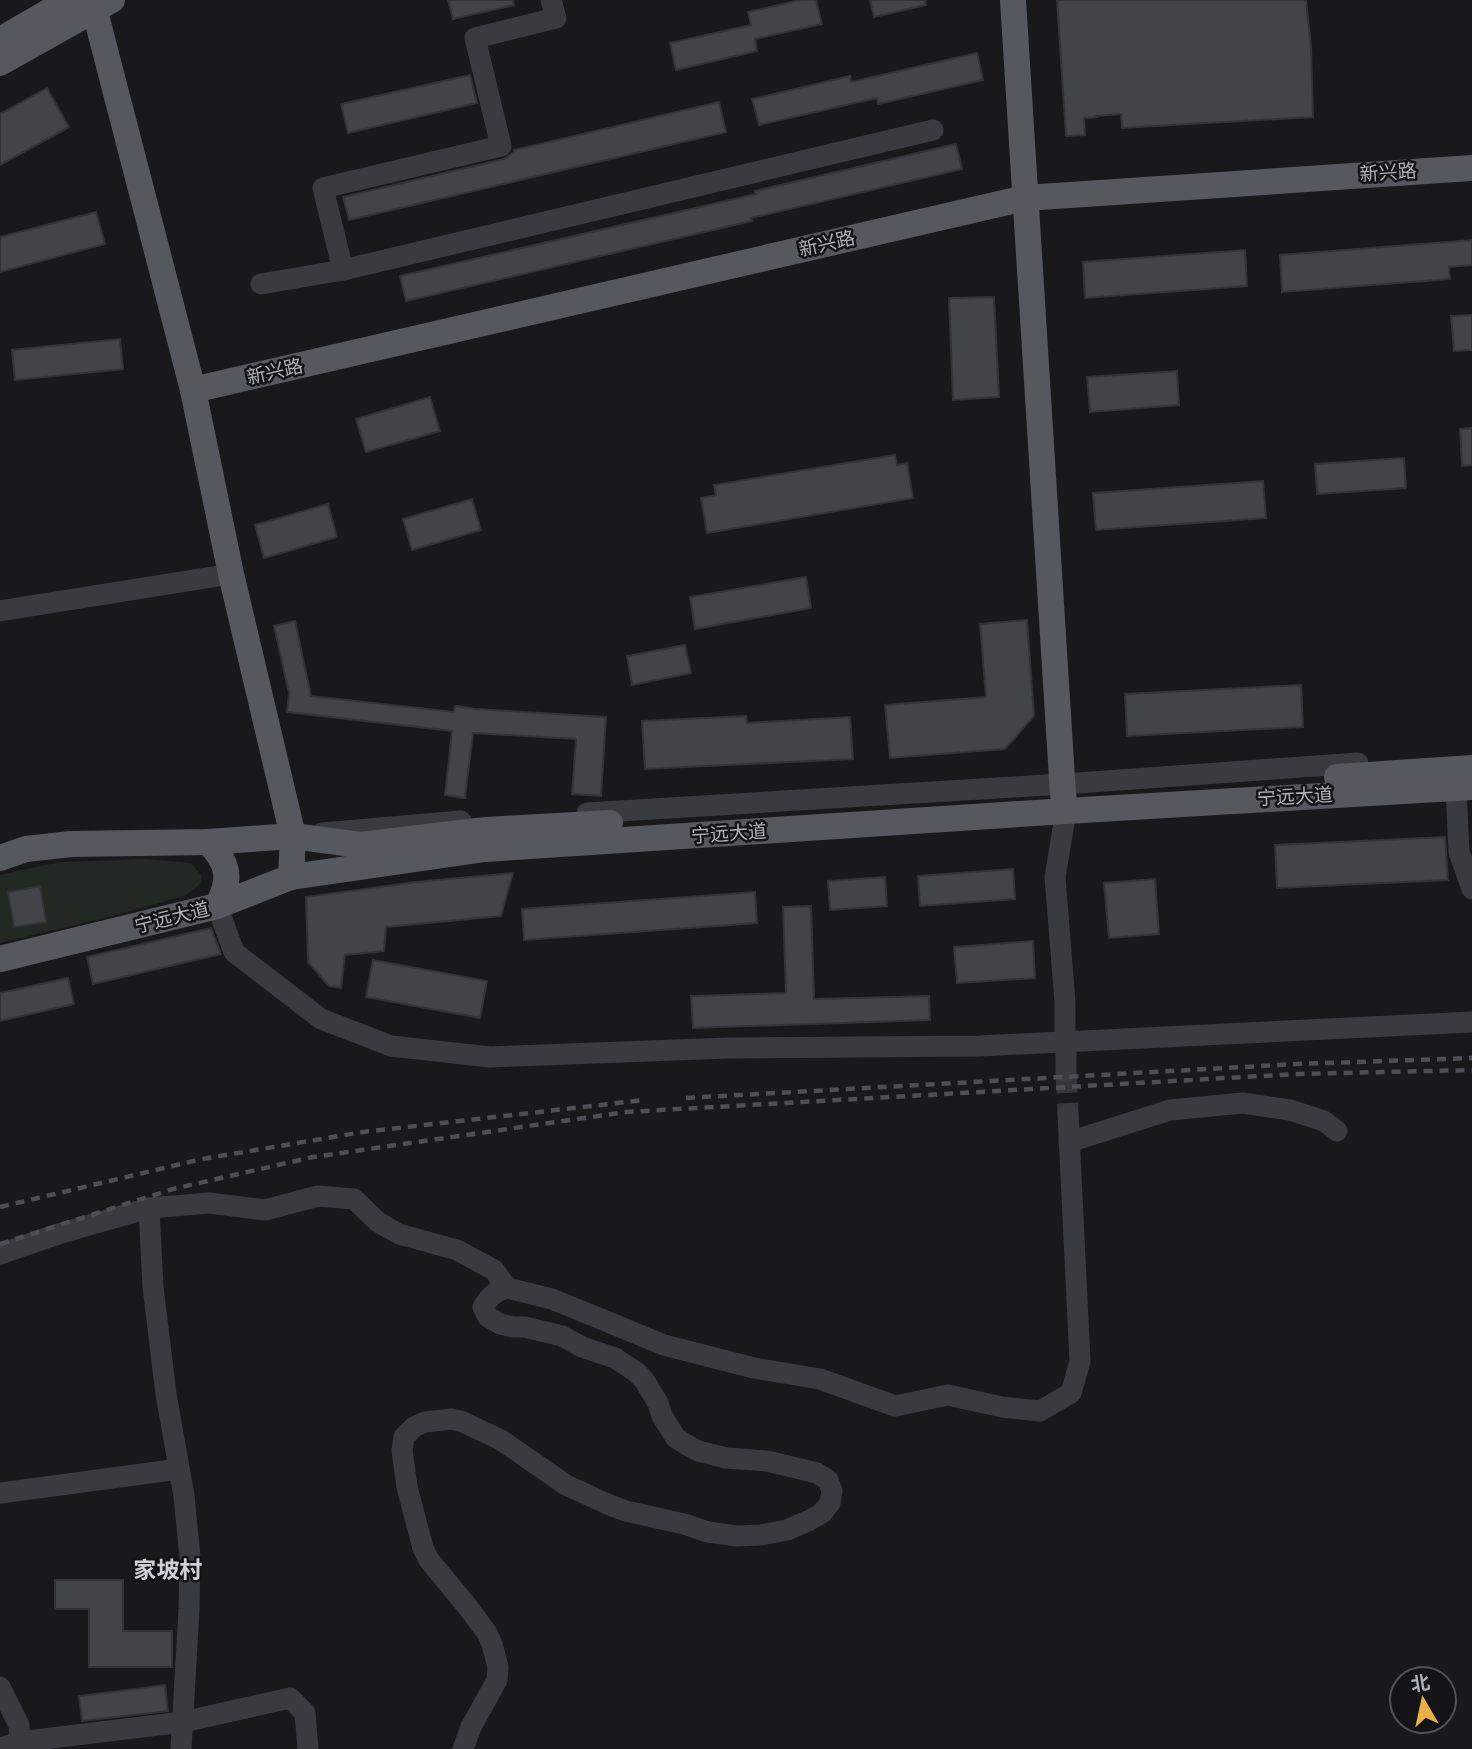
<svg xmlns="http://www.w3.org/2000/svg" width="1472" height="1749" viewBox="0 0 1472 1749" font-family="'Nunito Sans','Noto Sans SC',sans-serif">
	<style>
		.green { fill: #212922 }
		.building { fill: #434448; stroke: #333337; stroke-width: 2 }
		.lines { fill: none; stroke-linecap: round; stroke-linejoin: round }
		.minor-tunnel { stroke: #36373b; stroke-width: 21; stroke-dasharray: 21 10; stroke-linecap: butt }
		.minor { stroke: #3a3b40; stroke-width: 21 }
		.major { stroke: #56585f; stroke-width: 26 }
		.rail { stroke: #4d4f55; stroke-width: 4.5; stroke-dasharray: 9 7; stroke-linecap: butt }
		.labels { text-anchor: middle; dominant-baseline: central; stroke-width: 5; stroke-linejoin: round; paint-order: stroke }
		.street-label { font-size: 19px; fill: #acb1ba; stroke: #141416 }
		.quarter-label { font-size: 23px; font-weight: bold; fill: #cdd0d6; stroke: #141416 }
	</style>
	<rect width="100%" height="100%" fill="#19191b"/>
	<path class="green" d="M146,859L191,863L202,876L200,884L185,896L108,917L0,943V875L60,862Z"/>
	<g class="building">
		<path d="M448,0H513L514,5L453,19Z"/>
		<path d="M800,0H816L822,24L755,39L757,51L676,70L670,43L751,25L748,12Z"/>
		<path d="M870,0H925L926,5L874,17Z"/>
		<path d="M1057,0H1306L1311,47L1313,117L1122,128L1121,114L1096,116L1097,117L1084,118L1085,135L1066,136Z"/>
		<path d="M977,53L983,80L878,104L877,98L759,125L752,99L850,76L851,82Z"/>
		<path d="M470,75L477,103L348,133L341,104Z"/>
		<path d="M47,88L69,127L0,165V114Z"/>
		<path d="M719,102L726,132L349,220L343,197L504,159L514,152V150Z"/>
		<path d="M956,144L962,169L751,218L752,221L406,301L400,276L756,194L755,191Z"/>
		<path d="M96,212L105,244L0,272V237Z"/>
		<path d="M1472,240V265L1449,267L1450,279L1282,292L1280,255Z"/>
		<path d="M1245,250L1247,286L1085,298L1083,262Z"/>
		<path d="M994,297L999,397L953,400L949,298Z"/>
		<path d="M1472,315V350L1454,351L1451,316Z"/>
		<path d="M120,339L123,369L15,380L12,350Z"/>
		<path d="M1177,371L1179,405L1090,412L1087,377Z"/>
		<path d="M430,397L440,431L366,452L356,419Z"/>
		<path d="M1472,428V465L1462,466L1460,429Z"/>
		<path d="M895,455L897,465L907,463L913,498L707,533L701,498L716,495L714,485Z"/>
		<path d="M1404,458L1406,488L1317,494L1315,464Z"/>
		<path d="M1263,481L1266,518L1096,530L1093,493Z"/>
		<path d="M472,499L481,530L412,550L403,519Z"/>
		<path d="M328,504L337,537L264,558L255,525Z"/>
		<path d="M806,577L811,608L695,629L690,597Z"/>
		<path d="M1027,620L1034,716L1005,749L890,758L885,705L986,697L980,624Z"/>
		<path d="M295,621L311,696L454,712L455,706L476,709L606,717L601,796L572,794L576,739L473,733L465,798L445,795L452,731L287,712L289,693L274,626Z"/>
		<path d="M685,645L691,673L632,685L627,656Z"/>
		<path d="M1301,685L1303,727L1127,736L1125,694Z"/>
		<path d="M746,716L747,723L850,717L853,759L645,769L642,721Z"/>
		<path d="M1445,837L1448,880L1277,888L1275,845Z"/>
		<path d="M1013,869L1015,899L920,906L918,876Z"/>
		<path d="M513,873L501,916L386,927L384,951L345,955L341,988L329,986L308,962L306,897L416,882Z"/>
		<path d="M885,877L887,906L830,910L828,881Z"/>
		<path d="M1155,879L1159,934L1109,938L1104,883Z"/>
		<path d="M40,886L46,922L14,927L8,892Z"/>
		<path d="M755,892L757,923L524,940L522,909Z"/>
		<path d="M811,906L814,999L929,996L930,1020L693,1028L691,996L786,993L783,907Z"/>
		<path d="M211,928L221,954L93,984L87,957Z"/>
		<path d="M1033,941L1035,978L957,983L954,947Z"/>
		<path d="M373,960L487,981L480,1018L366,997Z"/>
		<path d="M68,978L74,1004L0,1021V993Z"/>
		<path d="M55,1580H123V1631H172V1667H89V1609H55Z"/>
		<path d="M165,1685L168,1711L82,1721L79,1696Z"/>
	</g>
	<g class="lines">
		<path class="minor-tunnel" d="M1066,1072L1068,1114"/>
		<g class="minor">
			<path d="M343,270L323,188L501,146L475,38L556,18L551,0"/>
			<path d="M261,284L343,270L933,130"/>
			<path d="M0,611L231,574"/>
			<path d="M1456,788L1459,852L1472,889"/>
			<path d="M587,813L1063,784L1358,763"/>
			<path d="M322,833L461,821"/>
			<path d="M217,906L234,952L321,1019L391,1046L490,1057L728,1048L979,1046L1472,1022"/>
			<path d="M1065,1030V1002L1055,877L1066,811"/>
			<path d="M1066,1054V1072"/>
			<path d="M1069,1142L1170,1110L1243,1103L1290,1110L1324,1121L1337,1131"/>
			<path d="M149,1208L153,1287L166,1394L184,1496L190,1557L189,1609L181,1749"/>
			<path d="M0,1254L58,1234L149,1208L209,1203L265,1210L318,1196L354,1199L378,1222L399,1234L457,1250L494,1270L507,1288"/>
			<path d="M0,1493L179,1469"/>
			<path d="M0,1687L19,1725L20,1749"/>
			<path d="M0,1748L19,1742L183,1722L290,1698L305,1713L308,1749"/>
			<path d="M463,1749L471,1727L497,1680L498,1667L492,1644L487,1633L467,1606L429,1560L423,1548L407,1487L402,1450L404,1437L414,1427L425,1422L452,1419L463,1422L501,1440L566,1485L612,1506L626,1511L684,1524L708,1532L737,1536L761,1535L787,1530L810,1520L822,1513L830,1503L832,1491L828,1480L817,1473L767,1461L726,1458L698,1451L687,1445L676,1438L662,1416L658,1403L644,1380L636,1372L615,1358L582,1347L562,1336L525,1327H513L500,1324L488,1317L483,1307C489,1297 495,1291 507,1288L552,1299L664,1345L754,1368L820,1379L895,1406L948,1395L1002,1407L1040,1411L1071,1393L1080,1361L1068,1114"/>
		</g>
		<g class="major">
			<path d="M92,0L193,390L231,574L293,836L291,877"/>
			<path d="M1013,0L1063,794L1066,811"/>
			<path d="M0,40L69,0"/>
			<path d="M0,63L112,0"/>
			<path d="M193,390L1025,198L1472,168"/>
			<path d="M1337,777L1472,768"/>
			<path d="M208,842C229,863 232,880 217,906"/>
			<path d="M0,858L26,849L71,844L208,842L293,836L360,845L486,830L610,823"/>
			<path d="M0,959L217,906L291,877L485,849L1066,811L1472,787"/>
		</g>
		<g class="rail">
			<path d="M686,1098L1297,1064L1472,1058"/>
			<path d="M0,1207L202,1159L363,1132L644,1100"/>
			<path d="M0,1244L173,1189L313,1157L626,1112L1297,1074L1472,1070"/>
		</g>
	</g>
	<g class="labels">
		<g class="street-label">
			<text transform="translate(1388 173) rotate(-4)">新兴路</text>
			<text transform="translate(827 244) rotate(-13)">新兴路</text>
			<text transform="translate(275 372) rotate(-13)">新兴路</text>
			<text transform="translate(1295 797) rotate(-3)">宁远大道</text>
			<text transform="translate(729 834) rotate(-4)">宁远大道</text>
			<text transform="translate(172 918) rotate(-14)">宁远大道</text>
		</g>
		<g class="quarter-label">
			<text x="168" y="1570">家坡村</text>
		</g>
	</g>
	<g transform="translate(1423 1700) rotate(351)"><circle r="33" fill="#141416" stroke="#515358" stroke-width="2"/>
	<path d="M0-5L12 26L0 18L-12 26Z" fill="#ebb042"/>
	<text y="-10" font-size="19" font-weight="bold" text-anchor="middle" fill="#acb1ba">北</text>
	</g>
</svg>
